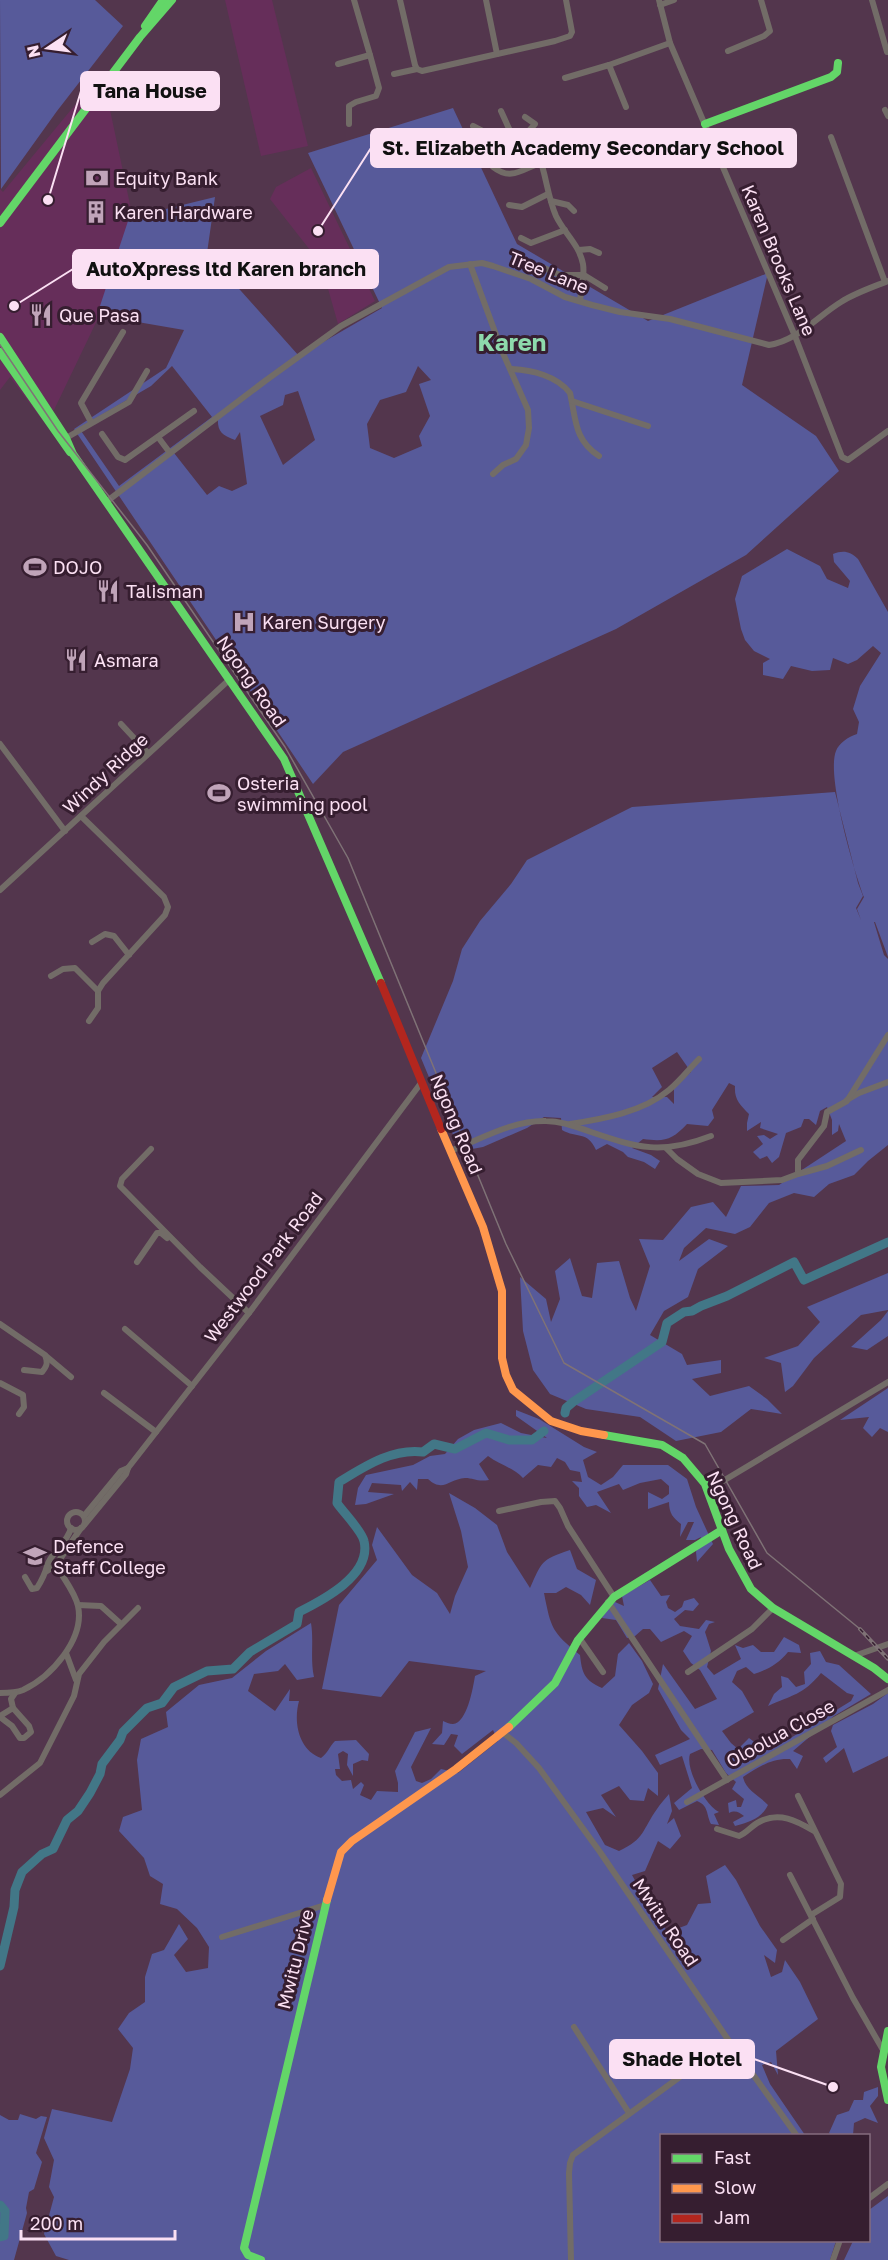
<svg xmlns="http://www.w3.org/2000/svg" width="888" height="2260" viewBox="0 0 888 2260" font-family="'Golos Text',sans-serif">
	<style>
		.built { fill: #662e5a }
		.green { fill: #575a9a; fill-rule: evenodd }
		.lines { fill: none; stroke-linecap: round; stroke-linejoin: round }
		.river { stroke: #427787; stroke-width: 9 }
		.street { stroke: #726c67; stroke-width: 6 }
		.fast { stroke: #63d668; stroke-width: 8 }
		.slow { stroke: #ff974d; stroke-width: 8 }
		.jam { stroke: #b3261e; stroke-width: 8 }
		.tram { stroke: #7f7276; stroke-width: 1.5 }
		.rail-casing { stroke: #7f7276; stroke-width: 4 }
		.rail { stroke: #361e30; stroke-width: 1.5; stroke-dasharray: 4.5; stroke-linecap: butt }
		.labels { text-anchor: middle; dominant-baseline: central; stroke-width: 6; stroke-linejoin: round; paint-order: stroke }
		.poi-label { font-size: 18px; fill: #fbe0f3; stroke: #361e30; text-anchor: start }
		.street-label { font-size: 18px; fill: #fbe0f3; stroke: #361e30 }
		.district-label { font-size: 24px; font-weight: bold; fill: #8edaac; stroke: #361e30 }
		.leader { fill: none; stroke: #fbe0f3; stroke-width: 2 }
		.callout-dot { fill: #fbe0f3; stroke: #361e30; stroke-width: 2 }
		.callout { fill: #fbe0f3; stroke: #fbe0f3; stroke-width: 2 }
		.callout-label { font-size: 20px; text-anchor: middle; font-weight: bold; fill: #111 }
	</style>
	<rect width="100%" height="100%" fill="#53364d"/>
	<g class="built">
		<path d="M225,0H272L308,146L261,156Z"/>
		<path d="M94,82L109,105L132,214L102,310L54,410L43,421L10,377L0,390V189L3,192Z"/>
		<path d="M311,168L375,301L338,324L321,264L270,199L276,187Z"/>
	</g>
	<g class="green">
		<path d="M0,0H95L123,26L57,111L1,189Z"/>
		<path d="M453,108L517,244L648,321L768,273L742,385L816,436L839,471L746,555L616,629L343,752L313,784L74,429L166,368L184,330L97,315L129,218L215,197L207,253L299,356L382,308L308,153ZM172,366L212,417L119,486L79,428L151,386ZM418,366L431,380L419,384L430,416L419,436L422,446L394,458L370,448L367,424L380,400L406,392ZM298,391L315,440L283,465L260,416L283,405L285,395ZM218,416C217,431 221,435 235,440L240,432L247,484L232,491L219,486L207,495L174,453Z"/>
		<path d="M787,549L820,566L827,579L848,588L850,581L834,562L833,554C843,550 850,551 858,559L888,612V957L875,922H872H874L884,955L888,959V1145L868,1161L854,1175L829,1184L814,1197L794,1193L769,1203L750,1227L735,1234L706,1228L684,1248L679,1261L709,1239L728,1246L698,1269L688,1297L664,1311L650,1335L682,1354L687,1365L721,1360V1373L692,1379L710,1396L749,1386L767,1399L782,1414L751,1409L721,1432L676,1441L640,1417L586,1409L550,1394L533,1370L523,1331L520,1277L546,1299L551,1322L560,1299L555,1271L570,1258L582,1296L592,1298L597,1263L619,1261L630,1298L636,1311L650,1266L639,1239L663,1240L691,1207L713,1202L726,1217L741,1186L779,1185L846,1141L839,1124L838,1131L832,1135V1120L827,1107L820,1111L816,1125L809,1119H804L801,1127L786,1133L779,1157L772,1163L767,1156L760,1159L753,1152L763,1144L757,1136L764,1135L770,1139L778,1134L760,1128L761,1122L747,1131V1123L749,1114C740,1105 734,1099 735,1086L729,1083L712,1110L714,1118L708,1126L687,1124C672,1140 665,1142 643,1139L632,1148L651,1155L660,1161L655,1169L644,1162L628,1157L623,1152L607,1144L596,1150C587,1130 577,1139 562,1130L561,1118L544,1117L527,1128L483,1147L472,1149L456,1142L421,1058L453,981L462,949L480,921L511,884L527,860L632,807L835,792L858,883L863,896L856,908L861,920L857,909L864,897C854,871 826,775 836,751C839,743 848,737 857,734L859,722L853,709L860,686L881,653L873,646L857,660L848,664L833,658L830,670L812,671L791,666L783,679L763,675V663L770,659L754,651L745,640L741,629L735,599L742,576ZM677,1052L691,1072L674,1087V1104L667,1097H652L662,1087L652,1068Z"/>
		<path d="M888,1273V1310L861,1315L814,1358L793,1386L785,1392L781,1363L764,1358L798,1346L820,1322L807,1307Z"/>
		<path d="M888,1311V1336L867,1350L851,1347L881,1320Z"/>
		<path d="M888,1388V1432L880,1428L872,1437L863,1428L869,1417L840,1420Z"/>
		<path d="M516,1410L539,1419L584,1447L597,1452L583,1460L588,1477L601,1485L613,1477L623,1465H668L687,1479L696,1507L713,1544L697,1562L696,1552L701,1537L695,1540H686L694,1522H688L680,1537L681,1524C673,1518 669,1513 669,1502L648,1509V1492L662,1499L669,1494V1486L661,1479L640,1483L623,1490L619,1484L597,1492L611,1513L596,1505L587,1507L579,1496V1488L572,1481L582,1482L580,1472L570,1470L565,1462L557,1458L551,1467L538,1465L523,1478C514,1468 500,1465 488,1456L479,1464L489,1480C477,1482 474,1478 465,1478C449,1479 443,1493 428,1479H418L417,1490L410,1482L402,1491L401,1485L372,1483L368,1492L394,1494L366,1504L355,1505L358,1488L366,1475L413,1465L430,1456L445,1454L458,1439L474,1430L501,1423L521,1433L547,1438L516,1416Z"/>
		<path d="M449,1493L475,1508L497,1525L507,1552L530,1588C542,1562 540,1560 570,1550L577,1569L596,1580L590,1605L581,1595L566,1587L556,1593H544C551,1629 552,1632 580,1655C582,1673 584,1680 602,1688L615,1676L618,1654L629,1643L642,1661L653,1684L649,1693L632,1705L619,1725L642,1751L658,1773V1796L648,1788L644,1801L630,1800L619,1786L601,1795L616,1817L603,1808L586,1812L605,1845L619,1851C645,1839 642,1830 657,1809C660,1804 665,1799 669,1794L672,1811L667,1824L674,1818L681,1836L670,1849L658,1841L645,1871L632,1875L652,1911L668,1932L687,1925L698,1904L711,1903L706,1876L725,1865L736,1880L760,1926L777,1950L775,1963L764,1955L771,1977L782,1972L785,1960L800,1982L818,2019L776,2051L778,2075L771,2062L762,2065L770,2084L805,2135L662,2136V2240L836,2241L830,2260H69L56,2256L44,2234L54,2197L49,2187L54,2160L44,2138L52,2109L112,2122L130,2069L133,2048L118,2029L129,2013L145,2002V1977L152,1954L164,1950L179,1924L188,1939L174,1955L186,1972L208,1968L209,1947L197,1928L177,1909L160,1904L163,1884L150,1876L144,1858L119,1831L123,1817L142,1810L137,1760L141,1739L168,1727L166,1712L199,1685L232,1678L266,1651L311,1623C314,1641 310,1659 314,1677L297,1680L285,1664L278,1671L254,1674L248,1691L275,1711L290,1689L289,1701H299C293,1723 299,1750 321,1758C328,1753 329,1747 335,1741L356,1740L369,1754L368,1761L362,1760L353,1764V1776L347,1765L348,1754L343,1751L338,1754L340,1769H335L336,1775L342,1781L351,1780L353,1789L361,1782L364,1785L360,1795L371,1800L377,1791L398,1792V1783L395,1771L415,1732L431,1728L411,1767L416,1781L422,1783L431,1779L441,1769L458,1773L498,1741L493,1730L462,1754L454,1746L458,1735L451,1734L444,1745L432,1744L442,1733L443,1721C446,1722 449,1724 453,1724C467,1723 473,1688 475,1676L486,1671L409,1661L381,1697L322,1689L339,1605L377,1560L372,1545L377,1527L412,1575L437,1593L450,1614L455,1596L468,1567L461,1531Z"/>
		<path d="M650,1580L661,1596L670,1595L666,1602L668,1608L675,1612L682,1607L684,1601L694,1598L699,1604L693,1611L685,1610L674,1619L680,1626L699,1629L706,1620L715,1622L709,1624L705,1632L711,1651L707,1667L714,1675L741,1659L735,1645L743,1648L753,1645L761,1652H774L784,1637L799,1645L801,1653L788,1652C778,1664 769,1669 754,1674L746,1667L737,1671L732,1682L742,1691L754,1712L722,1731L731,1743L738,1749L749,1738L761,1747L771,1750L851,1701L854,1695L847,1693L821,1673C803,1695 792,1695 768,1706L774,1694L782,1687L781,1676L788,1678L796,1687L805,1684L804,1672L811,1664L810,1653L820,1651L826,1662L839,1665L871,1694L834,1716L793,1751L803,1756L797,1769L790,1759C772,1758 758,1767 743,1777C746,1791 759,1795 768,1805C761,1819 750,1822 735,1826L733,1822L744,1816C739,1812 735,1810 729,1813L728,1803L736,1800L737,1807H741L744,1799L732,1789L736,1782L726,1773L712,1750L701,1749L690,1754C685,1769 705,1805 719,1812L714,1814L719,1825L711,1824C706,1814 709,1806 697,1801L679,1810L674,1803L692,1788L682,1756L660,1765L655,1755L690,1739L681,1730L658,1689L663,1664L695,1709L717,1699L700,1670L691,1663L683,1651L692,1636L684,1631L661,1642L650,1629H643L635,1636L627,1638L616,1620L602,1618L607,1609L615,1602L624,1606L622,1596Z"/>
		<path d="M888,1693V1756L853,1773L844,1748L826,1763L823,1758L837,1747L831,1731L833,1725L873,1704Z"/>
		<path d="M878,2087V2096L870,2106L878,2123L865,2118L854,2123L853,2135H831L829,2133L837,2115L849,2111L854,2100H863L864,2092Z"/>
		<path d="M20,2114L36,2119L41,2116L47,2117L36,2153L42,2162L34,2189L29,2192L26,2208L27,2213L14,2260H0V2115L9,2120H18Z"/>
		<path d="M888,2196V2260H844L853,2241L868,2240L869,2210Z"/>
	</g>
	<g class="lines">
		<g class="river">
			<path d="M565,1413L566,1408L573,1402L662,1342L667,1323L684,1312L692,1311L701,1306L727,1296L794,1262L804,1280L888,1242"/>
			<path d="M0,1966L14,1907L15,1890L22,1872L42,1854L53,1849L67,1820L78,1811L90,1793L100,1774L102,1764L120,1740L123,1732L147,1708L162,1703L174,1687L207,1671L233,1669L250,1652L297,1624L299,1612C323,1600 372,1575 364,1541C362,1531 343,1512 337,1503L339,1482C364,1467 392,1448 423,1452L434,1444L455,1449L486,1433L509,1440H532L544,1431"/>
			<path d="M0,2205L5,2211L4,2236L0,2237"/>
		</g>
		<g class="street">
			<path d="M400,0L415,65L417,69L422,71L555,41L570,36L572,32L566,0"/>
			<path d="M486,0L497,54"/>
			<path d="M659,0L670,43L795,336L842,457L848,460L888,431"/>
			<path d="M872,0L887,52"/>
			<path d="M660,5L674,0"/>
			<path d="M728,51L764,36L770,31L761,0"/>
			<path d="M338,64L370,55L354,0"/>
			<path d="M609,65L626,107"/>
			<path d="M394,74L417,69"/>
			<path d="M565,78L609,65L670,43"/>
			<path d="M885,110L888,116"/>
			<path d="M501,111L511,133L522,131C547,154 543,186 556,216C564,233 579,244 583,264C585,276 581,289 580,301"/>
			<path d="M525,117L535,124L526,134"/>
			<path d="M349,124V106L356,102L376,96L379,88L370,55"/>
			<path d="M473,126L494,137L511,133"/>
			<path d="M831,137L885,282"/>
			<path d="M493,167C518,187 531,155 559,163"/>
			<path d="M551,201L568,205L574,211"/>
			<path d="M509,205L522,207L548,194"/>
			<path d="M521,238L531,243L565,230"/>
			<path d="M579,250L590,249L599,253"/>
			<path d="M470,264L502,351L528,410L529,428L526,445L516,459L503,465L493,474"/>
			<path d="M544,268L560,275H584L605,288"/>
			<path d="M512,369C532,370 557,376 570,393C576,419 574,440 599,456"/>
			<path d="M572,401L648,426"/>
			<path d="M91,422L81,403L123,332"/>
			<path d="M102,434L118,457L125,460L194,411"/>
			<path d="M158,437L170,453"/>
			<path d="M66,438L129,402L147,371"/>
			<path d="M106,502L265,381L341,326L449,267L482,263L493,266L531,279L565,297L592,305L620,312L670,319L769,345C797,341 818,316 841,302C855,293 873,287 888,281"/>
			<path d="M121,724L148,753"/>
			<path d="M0,744L65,831"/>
			<path d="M81,816L164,897L168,907L165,915L103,983L98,991V1008L89,1021"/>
			<path d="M0,890L230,679"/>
			<path d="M92,942L105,934L114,936L129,955"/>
			<path d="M51,976L63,969L75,968L98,991"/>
			<path d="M847,1100L859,1093L888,1082"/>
			<path d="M570,1124C603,1119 643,1112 669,1090C680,1081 689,1069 699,1059"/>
			<path d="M666,1148L677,1159L698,1174L721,1183L782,1180L798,1174V1160L824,1126L827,1112L847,1101L888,1035"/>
			<path d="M151,1149L122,1179L120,1186L200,1267L249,1313"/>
			<path d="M450,1151C481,1139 513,1120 546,1121C562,1121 576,1127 591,1132C638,1148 662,1155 711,1136"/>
			<path d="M798,1174L827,1166L861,1150"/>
			<path d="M137,1262L157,1233H161L167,1238"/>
			<path d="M0,1324L45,1355C48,1363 47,1366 42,1372L24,1370"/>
			<path d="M125,1329L192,1386"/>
			<path d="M46,1356L71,1377"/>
			<path d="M0,1383L23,1395L24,1407L19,1414"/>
			<path d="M104,1393L156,1432"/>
			<path d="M708,1490L888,1382"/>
			<path d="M499,1511L541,1502L555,1501L560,1508L568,1526L614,1597"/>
			<circle cx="76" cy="1521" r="9"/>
			<path d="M84,1516L121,1471L128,1468"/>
			<path d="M85,1524L126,1474L128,1468L249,1313L421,1083"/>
			<path d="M47,1571L56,1565L81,1528"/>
			<path d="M25,1577L32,1589L37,1588C42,1580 45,1574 47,1566C51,1552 67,1544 71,1528"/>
			<path d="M608,1602L727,1780"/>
			<path d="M78,1605L101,1606L121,1624"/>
			<path d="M580,1639L603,1672"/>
			<path d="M66,1653L76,1680"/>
			<path d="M854,1656L888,1644"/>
			<path d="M688,1672L752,1629L773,1608"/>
			<path d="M0,1693C8,1693 16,1693 23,1690C51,1677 85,1639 78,1606C75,1592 63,1578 56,1565"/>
			<path d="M13,1708L11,1699L15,1693"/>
			<path d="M0,1716L13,1708L29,1726L31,1732L24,1738H20L12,1726L0,1717"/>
			<path d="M502,1732L516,1743L539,1768L600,1852L729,2041L797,2136"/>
			<path d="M0,1795L40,1763L74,1696L79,1674L104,1642L138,1608"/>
			<path d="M798,1796L841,1884L840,1897L811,1915"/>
			<path d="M687,1802L888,1690"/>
			<path d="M717,1829L739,1836C747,1833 751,1826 759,1822C779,1811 797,1821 814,1831"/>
			<path d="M790,1875L853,1998L883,2050"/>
			<path d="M222,1937L325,1905"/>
			<path d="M783,1940L813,1919"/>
			<path d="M574,2027L629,2113"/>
			<path d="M868,2199L888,2184"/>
			<path d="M571,2260L569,2173L570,2163L573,2155L729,2041"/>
			<path d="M833,2260L840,2240"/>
		</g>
		<g class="fast">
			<path d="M145,26L163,0"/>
			<path d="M705,124L831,77L837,72L838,63"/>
			<path d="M0,223L140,37L172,0"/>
			<path d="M0,337L66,438L73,454L284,759L381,983"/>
			<path d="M0,352L70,452"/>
			<path d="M604,1435L662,1445L683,1458L705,1484L729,1549L751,1589L773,1608L874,1668L888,1679"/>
			<path d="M509,1727L555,1683L578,1640L614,1597L722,1530"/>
			<path d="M888,2031L881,2067L888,2100"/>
			<path d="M261,2260L248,2255L244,2248L327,1900"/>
		</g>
		<g class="slow">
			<path d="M441,1129L483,1227L502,1291V1358L506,1375L513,1390L551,1421L581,1431L604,1435"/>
			<path d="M327,1900L341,1852L352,1841L456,1769L509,1727"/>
		</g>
		<path class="jam" d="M381,983L441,1129"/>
		<path class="tram" d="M0,345L58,431L147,545L285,747L348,858L506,1244L564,1363L705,1444L767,1553L860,1629"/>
		<g class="rail-casing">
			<path id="rail" d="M860,1629L888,1659"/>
		</g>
		<use href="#rail" class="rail"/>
	</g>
	<defs>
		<g id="bank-bare" transform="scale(1.8)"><path d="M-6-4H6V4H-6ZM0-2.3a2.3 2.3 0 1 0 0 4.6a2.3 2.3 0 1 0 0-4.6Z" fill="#c0a4b9" stroke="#361e30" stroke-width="2.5" paint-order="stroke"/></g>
		<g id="building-bare" transform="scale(1.8)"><path d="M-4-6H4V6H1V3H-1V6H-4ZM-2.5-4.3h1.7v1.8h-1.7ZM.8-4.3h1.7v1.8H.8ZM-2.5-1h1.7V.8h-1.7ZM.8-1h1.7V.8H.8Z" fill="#c0a4b9" stroke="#361e30" stroke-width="2.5" paint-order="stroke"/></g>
		<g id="restaurant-bare" transform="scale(1.8)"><path d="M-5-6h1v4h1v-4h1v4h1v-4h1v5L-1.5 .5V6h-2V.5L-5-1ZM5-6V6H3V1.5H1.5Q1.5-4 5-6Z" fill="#c0a4b9" stroke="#361e30" stroke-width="2.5" paint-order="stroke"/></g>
		<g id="stadium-bare" transform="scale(1.8)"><path d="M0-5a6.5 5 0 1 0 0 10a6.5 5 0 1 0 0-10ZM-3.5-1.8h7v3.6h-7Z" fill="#c0a4b9" stroke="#361e30" stroke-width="2.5" paint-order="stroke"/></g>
		<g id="hospital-bare" transform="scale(1.8)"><path d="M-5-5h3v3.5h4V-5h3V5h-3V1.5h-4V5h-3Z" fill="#c0a4b9" stroke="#361e30" stroke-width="2.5" paint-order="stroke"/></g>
		<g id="university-bare" transform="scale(1.8)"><path d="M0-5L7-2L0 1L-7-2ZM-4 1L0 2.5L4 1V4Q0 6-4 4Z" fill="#c0a4b9" stroke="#361e30" stroke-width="2.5" paint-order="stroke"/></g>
	</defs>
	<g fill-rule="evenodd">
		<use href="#bank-bare" x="97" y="178"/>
		<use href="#building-bare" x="96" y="212"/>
		<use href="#restaurant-bare" x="41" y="315"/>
		<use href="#stadium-bare" x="35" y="567"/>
		<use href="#restaurant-bare" x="108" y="591"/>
		<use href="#hospital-bare" x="244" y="622"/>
		<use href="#restaurant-bare" x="76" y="660"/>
		<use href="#stadium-bare" x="219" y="793"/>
		<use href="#university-bare" x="35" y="1556"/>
	</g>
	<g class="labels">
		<g class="poi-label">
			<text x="115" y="178">Equity Bank</text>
			<text x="114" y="212">Karen Hardware</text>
			<text x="59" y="315">Que Pasa</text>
			<text x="53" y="567">DOJO</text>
			<text x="126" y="591">Talisman</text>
			<text x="262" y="622">Karen Surgery</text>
			<text x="94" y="660">Asmara</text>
			<text x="237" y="783">Osteria<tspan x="237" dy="21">swimming pool</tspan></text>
			<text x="53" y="1546">Defence<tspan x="53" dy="21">Staff College</tspan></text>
		</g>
		<g class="street-label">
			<text transform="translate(779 260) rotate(67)">Karen Brooks Lane</text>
			<text transform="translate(549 272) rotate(22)">Tree Lane</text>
			<text transform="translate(252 681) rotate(55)">Ngong Road</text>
			<text transform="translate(105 773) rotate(-43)">Windy Ridge</text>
			<text transform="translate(457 1124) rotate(67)">Ngong Road</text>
			<text transform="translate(263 1267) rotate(-53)">Westwood Park Road</text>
			<text transform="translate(735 1520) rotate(65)">Ngong Road</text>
			<text transform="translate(780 1733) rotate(-29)">Oloolua Close</text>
			<text transform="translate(666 1922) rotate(56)">Mwitu Road</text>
			<text transform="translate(295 1959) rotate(-76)">Mwitu Drive</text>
		</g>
		<g class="district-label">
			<text x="512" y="341">Karen</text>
		</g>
	</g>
	<path class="leader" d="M48 200L81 91M318 231L371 148M14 306L73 269M833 2087L754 2059"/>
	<g class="callout-dot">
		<circle cx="48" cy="200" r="6"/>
		<circle cx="318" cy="231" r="6"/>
		<circle cx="14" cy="306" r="6"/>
		<circle cx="833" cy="2087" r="6"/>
	</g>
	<g class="callout">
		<rect x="81" y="72" width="138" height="38" rx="6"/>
		<rect x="371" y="129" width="425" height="38" rx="6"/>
		<rect x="73" y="250" width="305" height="38" rx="6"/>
		<rect x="610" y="2040" width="144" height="38" rx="6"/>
	</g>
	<g class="callout-label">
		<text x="150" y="98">Tana House</text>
		<text x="583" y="155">St. Elizabeth Academy Secondary School</text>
		<text x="226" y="276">AutoXpress ltd Karen branch</text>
		<text x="682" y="2066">Shade Hotel</text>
	</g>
	<rect x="660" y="2134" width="210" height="108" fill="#361e30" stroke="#856c7e" stroke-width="1.5"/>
	<rect x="672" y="2154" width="30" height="9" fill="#63d668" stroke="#856c7e" stroke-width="1.5"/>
	<text x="714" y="2164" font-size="18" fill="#fbe0f3">Fast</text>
	<rect x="672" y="2184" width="30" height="9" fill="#ff974d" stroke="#856c7e" stroke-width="1.5"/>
	<text x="714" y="2194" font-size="18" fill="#fbe0f3">Slow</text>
	<rect x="672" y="2214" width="30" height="9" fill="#b3261e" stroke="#856c7e" stroke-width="1.5"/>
	<text x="714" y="2224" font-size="18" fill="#fbe0f3">Jam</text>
	<g transform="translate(48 48) rotate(257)" stroke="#361e30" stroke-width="4.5" paint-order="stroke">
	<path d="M0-4.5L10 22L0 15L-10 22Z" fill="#fbe0f3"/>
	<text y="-9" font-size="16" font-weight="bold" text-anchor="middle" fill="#fbe0f3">N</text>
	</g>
	<path d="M21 2230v9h154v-9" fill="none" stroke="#fbe0f3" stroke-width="3"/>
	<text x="30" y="2230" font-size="18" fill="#fbe0f3" stroke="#361e30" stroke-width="4.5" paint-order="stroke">200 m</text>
</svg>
